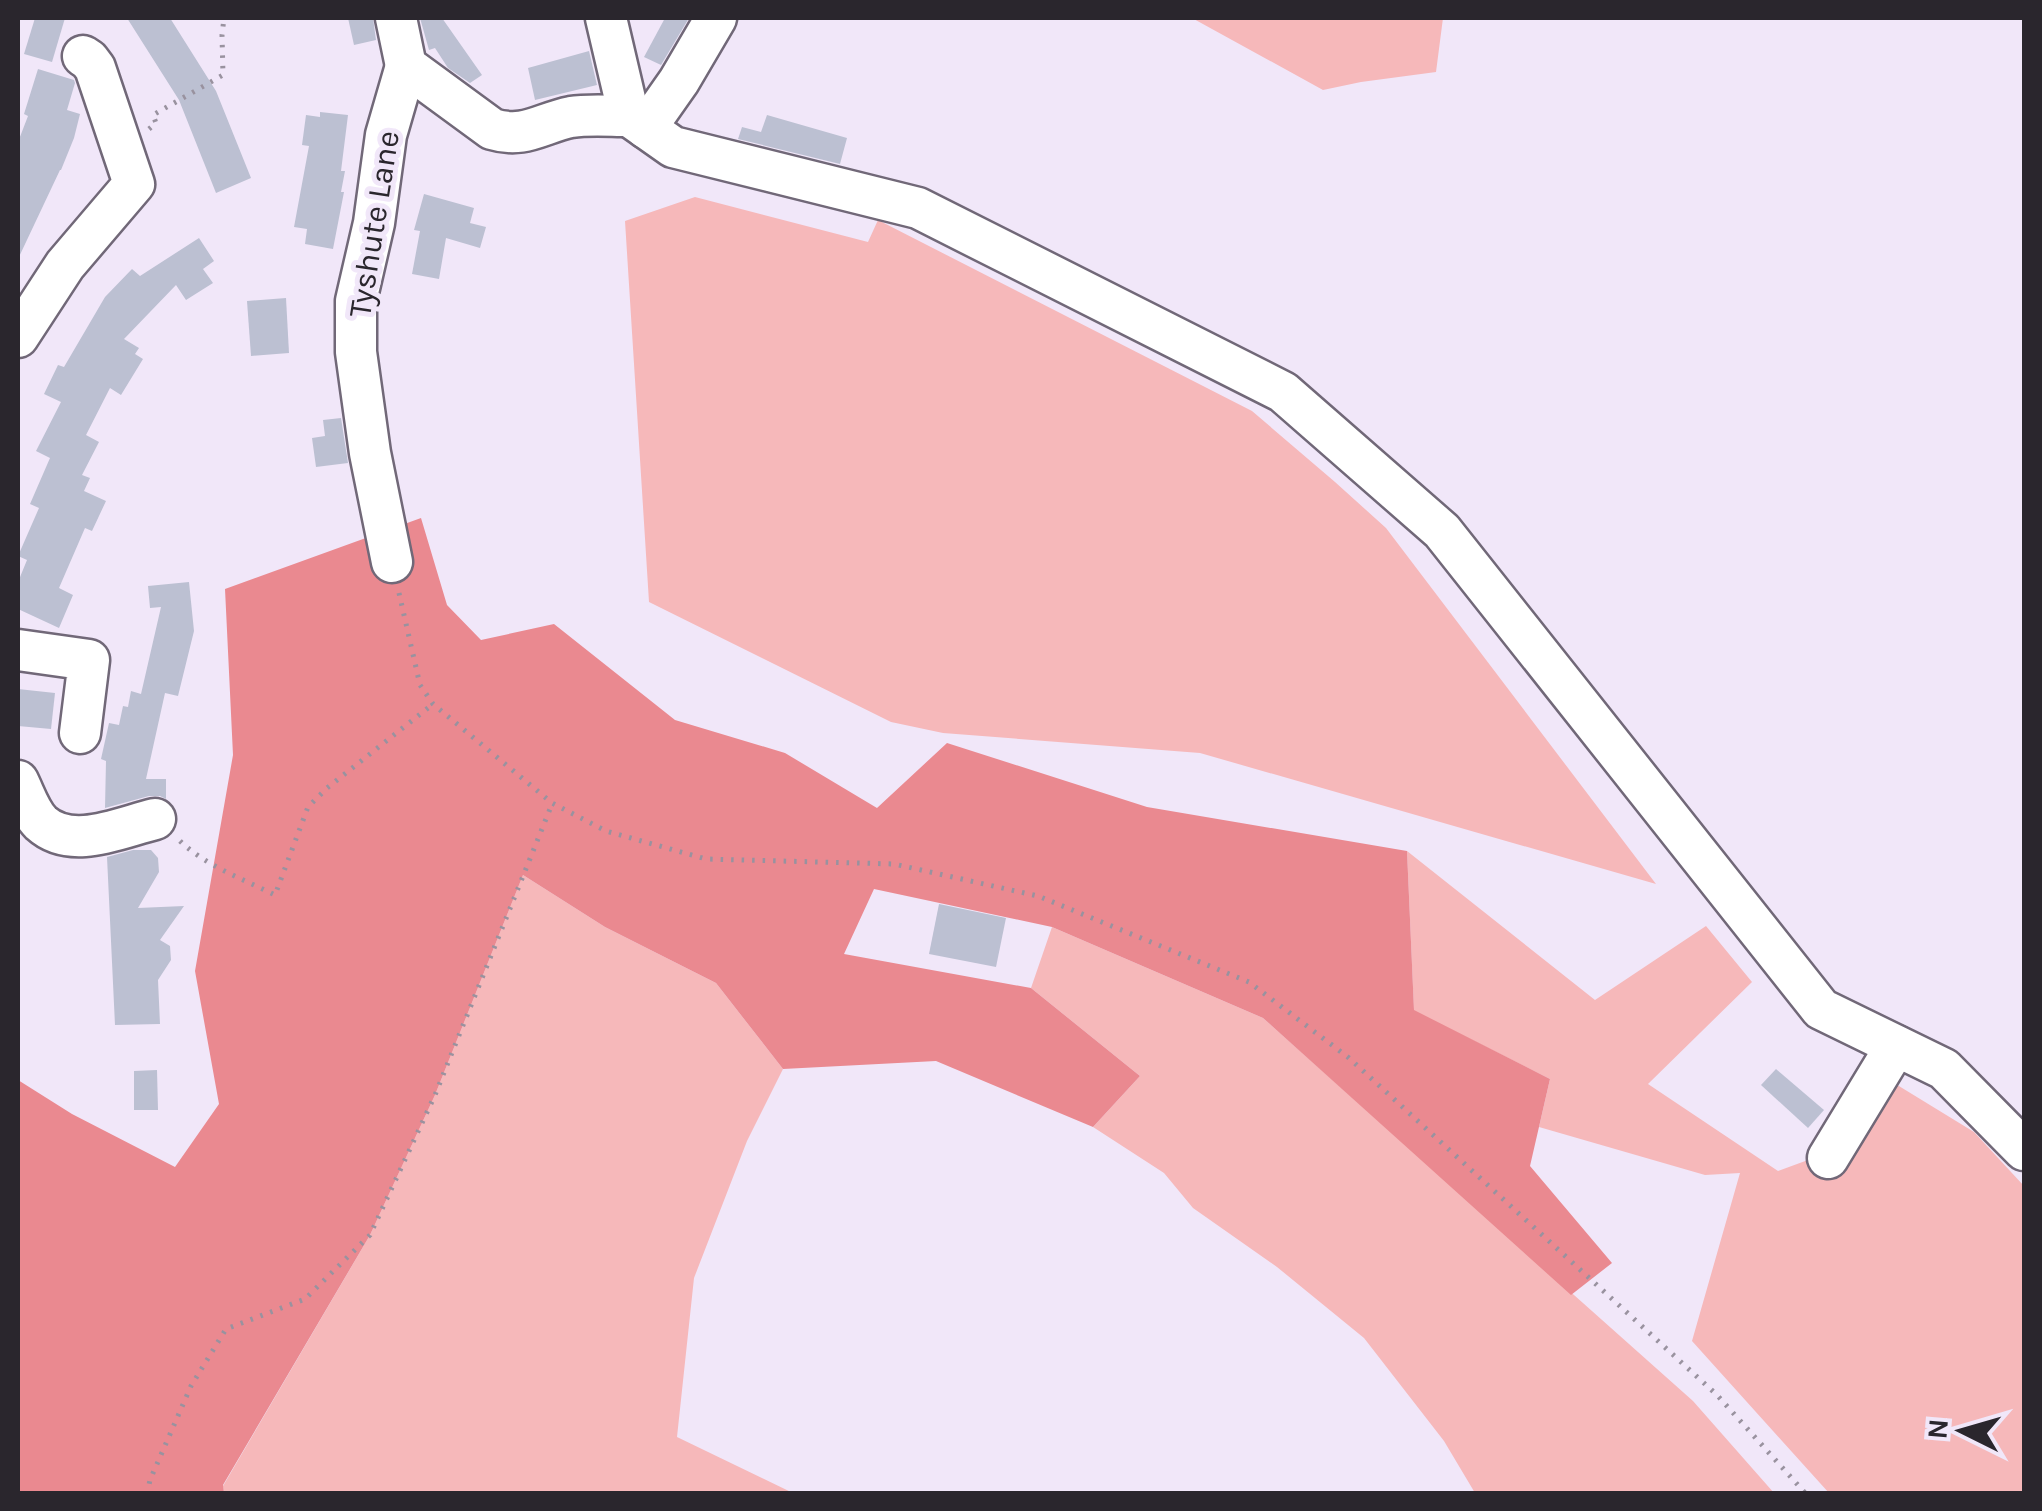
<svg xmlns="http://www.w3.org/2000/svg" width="2042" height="1511" viewBox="0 0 2042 1511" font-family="Karla,sans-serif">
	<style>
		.green { fill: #f6b8ba }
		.forest { fill: #ea8990 }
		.building { fill: #bcc0d2 }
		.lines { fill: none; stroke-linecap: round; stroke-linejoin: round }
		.minor-casing { stroke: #716878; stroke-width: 45 }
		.path { stroke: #99929f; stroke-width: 5; stroke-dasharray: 2.5 8; stroke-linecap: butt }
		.minor { stroke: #fff; stroke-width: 40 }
		.labels { text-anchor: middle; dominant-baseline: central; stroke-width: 10; stroke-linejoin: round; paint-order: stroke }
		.street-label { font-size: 32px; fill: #2a262d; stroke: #f1e7f9 }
	</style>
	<rect width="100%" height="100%" fill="#f1e7f9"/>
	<g class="green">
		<path d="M1192,18H1443L1436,72L1361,82L1323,90Z"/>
		<path d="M695,197L868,242L878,220L1252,411L1335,482L1386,528L1656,884L1200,753L943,733L891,722L649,602L625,221Z"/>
		<path d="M1407,851L1595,1000L1706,926L1752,982L1648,1084L1778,1171L1808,1160L1829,1176L1894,1083L1974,1132L2024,1186V1493H1829L1692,1341L1740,1173L1705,1175L1539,1127L1550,1079L1414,1011Z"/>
		<path d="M523,875L605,927L716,983L783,1069L747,1141L694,1278L677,1437L793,1493L224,1494L223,1486L370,1235L435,1095Z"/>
		<path d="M1052,927L1263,1018L1693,1401L1774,1493H1475L1444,1441L1364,1338L1277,1267L1193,1208L1164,1173L1093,1127L1140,1076L1031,988Z"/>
	</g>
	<path class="forest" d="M421,518L447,605L481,640L554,624L675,720L785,753L877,808L947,743L1147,807L1407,851L1414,1010L1550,1079L1530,1166L1612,1263L1571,1295L1263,1018L1052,927L874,889L844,954L1031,988L1140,1076L1093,1127L936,1061L783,1069L716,983L605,927L523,875L435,1095L370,1235L223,1485L224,1493H18V1080L72,1114L175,1167L219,1104L195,971L233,755L225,589Z"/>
	<g class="building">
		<path d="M35,18H65L52,62L24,54Z"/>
		<path d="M127,18H170L216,91L251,178L216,193L179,100Z"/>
		<path d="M348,18H373L376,40L354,45Z"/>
		<path d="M420,18H442L482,75L470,83L448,68L435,48L429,50Z"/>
		<path d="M665,18H689L661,65L644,57Z"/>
		<path d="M589,51L597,85L535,100L528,68Z"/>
		<path d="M38,69L74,80L75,83L67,110L80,114L74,138L61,170H60L18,259V142L28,116L24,114Z"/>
		<path d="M320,112L348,115L341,171H345L341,192H344L333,249L305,244L307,229L294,227L309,146L302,145L306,115L320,117Z"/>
		<path d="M767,115L847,138L840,164L738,139L742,127L761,132Z"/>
		<path d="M424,194L474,208L470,223L486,227L480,248L446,238L439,279L412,274L420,231L414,230Z"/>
		<path d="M199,238L214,261L203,269L213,283L186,300L176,285L124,339L139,348L135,354L143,359L121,395L110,388L86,435L99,442L82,475L90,478L84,491L106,501L92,531L85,528L59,588L73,595L59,628L18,609V582L27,560L18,556L39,508L30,504L50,458L36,451L61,402L44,394L58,365L64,367L105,297L132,269L140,276Z"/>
		<path d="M286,298L289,353L251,356L247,301Z"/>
		<path d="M341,418L348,463L316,467L312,438L325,436L323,420Z"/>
		<path d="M189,582L194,631L178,696L165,693L146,779H166V799L160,796H149L105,808L106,761L101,759L109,723L119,725L123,706L128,707L131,691L141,694L161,607L150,608L148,586Z"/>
		<path d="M18,689L55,693L51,729L18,726Z"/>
		<path d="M133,850H151L158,858L159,872L138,908L184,906L160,940L170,946L171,960L158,980L160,1024L115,1025L107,857Z"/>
		<path d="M939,904L1006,918L996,967L929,954Z"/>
		<path d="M1776,1069L1824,1110L1808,1128L1761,1085Z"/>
		<path d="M157,1070L158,1110H134V1071Z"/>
	</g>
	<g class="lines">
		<g class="minor-casing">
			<g id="minor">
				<path d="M396,18L406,66L492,129C525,139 541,123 571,117C589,114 610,116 629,116"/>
				<path d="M606,18L629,116L673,147L918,208L1283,392L1442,531L1821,1009L1944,1069L2024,1150"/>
				<path d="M646,128L679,81L716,18"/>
				<path d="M18,337L65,265L134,184L95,68L89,60L83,56"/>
				<path d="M392,562L370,453L356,352V301L374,223L386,135L406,66"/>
				<path d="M18,650L89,660L80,733"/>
				<path d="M18,781C25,795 30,812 41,823C72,851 121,827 155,819"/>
				<path d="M1828,1158L1896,1046"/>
			</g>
		</g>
		<g class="path">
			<path d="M149,129L156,123L153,115L223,75L222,35L224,18"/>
			<path d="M399,593L420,685L433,704L552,803L606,831L706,859L894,864L1038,896L1249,982L1349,1058L1717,1395L1806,1494"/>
			<path d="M180,841C206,866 243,879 275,895L308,807L327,788L433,704"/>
			<path d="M147,1494L150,1480L191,1386L226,1329L305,1299L370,1235L435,1095L552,804"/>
		</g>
		<use href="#minor" class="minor"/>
	</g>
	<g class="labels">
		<g class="street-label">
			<text transform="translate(374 224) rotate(-81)">Tyshute Lane</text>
		</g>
	</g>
	<rect width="2042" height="1511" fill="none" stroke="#2a262d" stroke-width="40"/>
	<g transform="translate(1962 1431) rotate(275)" stroke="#f1e7f9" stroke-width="8" paint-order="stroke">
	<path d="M0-8L18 38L0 25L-18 38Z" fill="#2a262d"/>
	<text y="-15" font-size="28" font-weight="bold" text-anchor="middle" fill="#2a262d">N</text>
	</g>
</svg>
